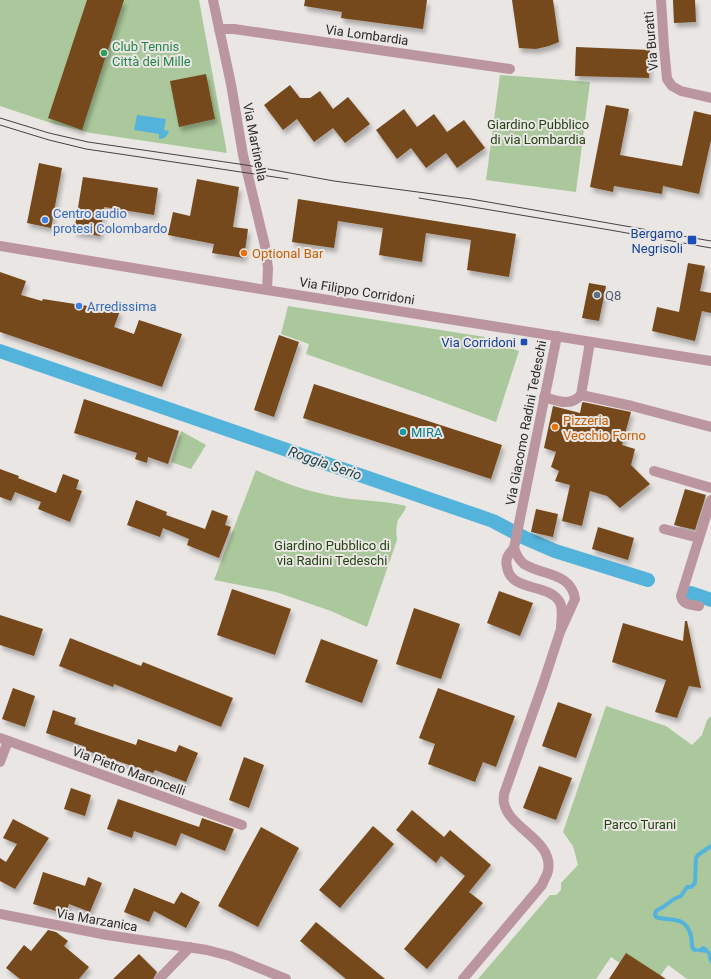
<svg xmlns="http://www.w3.org/2000/svg" width="711" height="979" viewBox="0 0 711 979" font-family="Roboto,sans-serif">
	<style>
		.green { fill: #aac89b }
		.water { fill: #53b3db }
		.lines { fill: none; stroke-linecap: round; stroke-linejoin: round }
		.stream { stroke: #53b3db; stroke-width: 4 }
		.canal { stroke: #53b3db; stroke-width: 14 }
		.building { fill: #76491c; filter: url(#shadow) }
		.minor { stroke: #bc969f; stroke-width: 10 }
		.tertiary { stroke: #bc969f; stroke-width: 10 }
		.tram { stroke: #444341; stroke-width: 1 }
		.leisure-dot { fill: #2e9e5b; stroke: #e9e6e4; stroke-width: 1.5 }
		.shop-dot { fill: #3f7fe0; stroke: #e9e6e4; stroke-width: 1.5 }
		.transit-dot { fill: #1a4fb4; stroke: #e9e6e4; stroke-width: 1.5 }
		.food-dot { fill: #e8710a; stroke: #e9e6e4; stroke-width: 1.5 }
		.service-dot { fill: #5c6f8a; stroke: #e9e6e4; stroke-width: 1.5 }
		.culture-dot { fill: #0f9aa8; stroke: #e9e6e4; stroke-width: 1.5 }
		.labels { text-anchor: middle; dominant-baseline: central; stroke-width: 4; stroke-linejoin: round; paint-order: stroke }
		.street-label { font-size: 13px; fill: #2c2b2a; stroke: #e9e6e4 }
		.leisure-label { font-size: 13px; fill: #27864d; stroke: #e9e6e4; text-anchor: start }
		.park-label { font-size: 13px; fill: #254312; stroke: #e9e6e4 }
		.shop-label { font-size: 13px; fill: #366cbe; stroke: #e9e6e4; text-anchor: start }
		.transit-label { font-size: 13px; fill: #164399; stroke: #e9e6e4; text-anchor: end }
		.food-label { font-size: 13px; fill: #c56008; stroke: #e9e6e4; text-anchor: start }
		.service-label { font-size: 13px; fill: #4e5e75; stroke: #e9e6e4; text-anchor: start }
		.culture-label { font-size: 13px; fill: #0d838f; stroke: #e9e6e4; text-anchor: start }
		.water-label { font-size: 14px; font-style: italic; fill: #1a4455; stroke: #e9e6e4 }
	</style>
	<defs>
		<filter id="shadow"><feDropShadow dx="2.5" dy="4.5" stdDeviation="2" flood-color="#0004"/></filter>
	</defs>
	<rect width="100%" height="100%" fill="#e9e6e4"/>
	<g class="green">
		<path d="M0,0H199L227,153L91,133L54,124L0,106Z"/>
		<path d="M500,75L590,82L576,192L486,180Z"/>
		<path d="M288,306L485,337L484,340L519,351L496,422L429,397L306,354L309,344L281,334Z"/>
		<path d="M181,431L206,445L191,469L171,462Z"/>
		<path d="M256,470C284,484 313,493 344,498C365,501 385,501 406,506C405,512 401,515 398,520C396,527 396,533 397,540L367,627L331,611L276,592L214,580Z"/>
		<path d="M606,706L666,726L692,745L702,735L707,720L711,716V979H687L668,965L658,979H643L611,957L596,979H478L550,895H556L561,890V883L578,865L573,846L563,832Z"/>
	</g>
	<g class="water">
		<path d="M137,115L166,119L164,130L169,131C167,137 164,139 159,139V134L134,130Z"/>
		<path d="M703,946L706,947L711,953V964L709,961L707,953L699,952L696,950Z"/>
	</g>
	<g class="lines">
		<path class="stream" d="M696,950L693,949C691,944 692,941 691,936C686,915 671,922 656,917L655,915L656,911L663,907L674,899L681,896L687,887H691L695,883L696,858L698,855L711,846"/>
		<g class="canal">
			<path d="M0,351L493,521L525,538L555,551L648,580"/>
			<path d="M691,593L711,600"/>
		</g>
	</g>
	<g class="building">
		<path d="M87,0H124L82,130L48,118Z"/>
		<path d="M305,0H427L423,29L341,18L342,12L304,6Z"/>
		<path d="M512,0H553L559,42L549,46L536,49L519,48Z"/>
		<path d="M673,0H695L696,22L674,23Z"/>
		<path d="M576,47L650,50L649,78L575,76Z"/>
		<path d="M206,74L215,119L179,127L170,81Z"/>
		<path d="M290,85L300,98H310L320,91L333,109L348,97L370,124L345,143L333,128L314,142L297,119L283,130L264,105Z"/>
		<path d="M606,105L629,109L620,155L682,166L694,111L711,115V140L699,194L663,186L662,194L614,186L613,192L590,187Z"/>
		<path d="M404,109L417,127L434,114L447,132L464,120L485,148L457,168L446,153L426,168L411,148L397,159L376,130Z"/>
		<path d="M39,163L62,168L51,228L27,223Z"/>
		<path d="M83,177L158,188L154,215L104,207L100,236L74,232Z"/>
		<path d="M197,179L239,187L233,227L248,229L244,258L212,253L214,244L168,235L173,212L190,216Z"/>
		<path d="M298,199L516,234L509,277L467,270L471,240L426,233L422,262L379,255L383,228L338,221L334,248L292,242Z"/>
		<path d="M688,263L705,266L700,291L711,293V313L702,311L695,341L652,331L657,307L679,312Z"/>
		<path d="M0,272L26,281L21,295L42,301L43,299L120,311L114,327L134,334L139,320L182,334L162,387L0,332Z"/>
		<path d="M589,283L606,286L599,321L582,318Z"/>
		<path d="M279,335L299,342L274,417L254,410Z"/>
		<path d="M314,384L502,445L491,479L303,418Z"/>
		<path d="M84,399L179,431L168,464L148,457L147,463L135,459L137,453L74,433Z"/>
		<path d="M583,402L631,412L622,445L635,449L631,465L650,484L620,508L607,496L590,491L582,526L562,521L570,485L555,481L559,471L551,467L556,452L544,448L553,406L580,413L582,403Z"/>
		<path d="M0,469L19,476L18,478L56,493L63,474L79,480L76,489L82,491L70,522L38,509L41,502L15,492L11,501L0,497Z"/>
		<path d="M685,489L706,495L695,530L674,525Z"/>
		<path d="M136,500L167,512L166,515L205,529L212,510L228,516L225,525L231,527L219,558L187,545L189,539L163,528L160,537L127,525Z"/>
		<path d="M536,509L558,514L553,537L531,532Z"/>
		<path d="M598,527L634,538L628,560L592,549Z"/>
		<path d="M232,589L291,609L275,655L217,635Z"/>
		<path d="M499,591L533,603L520,636L487,623Z"/>
		<path d="M414,608L460,624L441,679L396,664Z"/>
		<path d="M0,615L43,629L34,656L0,645Z"/>
		<path d="M685,621H687L701,688L689,686L677,718L655,712L666,680L612,662L623,623L683,641Z"/>
		<path d="M70,638L141,666L143,662L233,698L221,727L114,684L113,687L59,666Z"/>
		<path d="M321,639L378,660L362,703L305,682Z"/>
		<path d="M13,688L35,696L25,727L2,719Z"/>
		<path d="M438,688L515,716L496,767L483,762L475,782L428,764L435,744L419,738Z"/>
		<path d="M558,702L592,714L576,758L542,746Z"/>
		<path d="M53,710L76,718L74,724L136,745L138,739L176,752L179,745L198,753L186,782L155,770L153,773L85,750L86,747L46,733Z"/>
		<path d="M244,757L264,765L249,808L229,800Z"/>
		<path d="M539,766L572,778L556,820L523,808Z"/>
		<path d="M71,788L91,795L85,816L64,809Z"/>
		<path d="M118,799L199,827L202,818L234,829L225,851L181,833L176,846L134,831L132,838L107,829Z"/>
		<path d="M412,810L444,837L450,830L491,865L469,892L483,903L427,969L404,949L465,876L441,856L436,863L396,830Z"/>
		<path d="M13,819L49,838L15,889L0,881V858L6,862L17,844L3,838Z"/>
		<path d="M373,826L394,844L340,908L319,890Z"/>
		<path d="M261,827L299,848L258,927L218,906Z"/>
		<path d="M43,872L85,886L88,877L102,883L90,912L69,904L66,914L33,904Z"/>
		<path d="M134,888L174,904L181,892L200,902L186,928L154,911L149,922L124,912Z"/>
		<path d="M316,922L385,979H346L300,941Z"/>
		<path d="M48,930L56,932L68,941L64,946L89,967L79,979H20L6,968L24,945L31,951Z"/>
		<path d="M626,953L666,979H609Z"/>
		<path d="M139,954L157,972L153,979H113Z"/>
	</g>
	<g class="lines">
		<g class="minor">
			<path d="M661,0L664,47L667,79L672,86L681,91L711,98"/>
			<path d="M219,29H234L510,69"/>
			<path d="M581,395L632,406L711,427"/>
			<path d="M544,397C558,401 570,407 581,395L590,342"/>
			<path d="M654,471L711,488"/>
			<path d="M664,529L699,538"/>
			<path d="M514,548L557,336"/>
			<path d="M514,548C508,554 505,559 507,567C511,592 547,583 559,601C564,608 561,620 561,628"/>
			<path d="M699,606C692,605 682,605 681,596L711,500"/>
			<path d="M0,738L242,825"/>
			<path d="M0,762L8,741"/>
			<path d="M0,914L107,935L207,950L230,956L286,979"/>
			<path d="M159,979L190,947"/>
			<path d="M463,979L542,885C543,881 547,876 548,871C554,840 509,829 504,803C503,801 504,797 504,794L543,684L560,632L575,599C571,572 543,576 524,564C519,560 516,554 514,548"/>
		</g>
		<g class="tertiary">
			<path d="M213,0L231,84L243,155L265,246L268,268L267,290"/>
			<path d="M0,246L248,287L711,361"/>
		</g>
		<g class="tram">
			<path d="M0,118L49,133L88,142L246,165L334,181L471,199L711,241"/>
			<path d="M0,125L49,140L86,149L288,179"/>
			<path d="M419,198L610,230L711,248"/>
		</g>
	</g>
	<circle class="leisure-dot" cx="104" cy="53" r="4"/>
	<g class="shop-dot">
		<circle cx="45" cy="220" r="4"/>
		<circle cx="79" cy="306" r="4"/>
	</g>
	<g class="transit-dot">
		<rect x="687" y="235" width="10" height="10" rx="2"/>
		<rect x="520" y="338" width="8" height="8" rx="2"/>
	</g>
	<g class="food-dot">
		<circle cx="244" cy="253" r="4"/>
		<circle cx="555" cy="427" r="4"/>
	</g>
	<circle class="service-dot" cx="597" cy="295" r="4"/>
	<circle class="culture-dot" cx="403" cy="432" r="4"/>
	<g class="labels">
		<g class="street-label">
			<text transform="translate(367 35) rotate(8)">Via Lombardia</text>
			<text transform="translate(651 41) rotate(-95)">Via Buratti</text>
			<text transform="translate(255 142) rotate(79)">Via Martinella</text>
			<text transform="translate(357 291) rotate(9)">Via Filippo Corridoni</text>
			<text transform="translate(526 423) rotate(-79)">Via Giacomo Radini Tedeschi</text>
			<text transform="translate(129 771) rotate(20)">Via Pietro Maroncelli</text>
			<text transform="translate(97 920) rotate(10)">Via Marzanica</text>
		</g>
		<g class="leisure-label">
			<text x="112" y="46">Club Tennis<tspan x="112" dy="15">Città dei Mille</tspan></text>
		</g>
		<g class="park-label">
			<text x="538" y="124">Giardino Pubblico<tspan x="538" dy="15">di via Lombardia</tspan></text>
			<text x="332" y="545">Giardino Pubblico di<tspan x="332" dy="15">via Radini Tedeschi</tspan></text>
			<text x="640" y="824">Parco Turani</text>
		</g>
		<g class="shop-label">
			<text x="53" y="213">Centro audio<tspan x="53" dy="15">protesi Colombardo</tspan></text>
			<text x="87" y="306">Arredissima</text>
		</g>
		<g class="transit-label">
			<text x="683" y="233">Bergamo<tspan x="683" dy="15">Negrisoli</tspan></text>
			<text x="516" y="342">Via Corridoni</text>
		</g>
		<g class="food-label">
			<text x="252" y="253">Optional Bar</text>
			<text x="563" y="420">Pizzeria<tspan x="563" dy="15">Vecchio Forno</tspan></text>
		</g>
		<g class="service-label">
			<text x="605" y="295">Q8</text>
		</g>
		<g class="culture-label">
			<text x="411" y="432">MIRA</text>
		</g>
		<g class="water-label">
			<text transform="translate(325 463) rotate(19)">Roggia Serio</text>
		</g>
	</g>
</svg>
